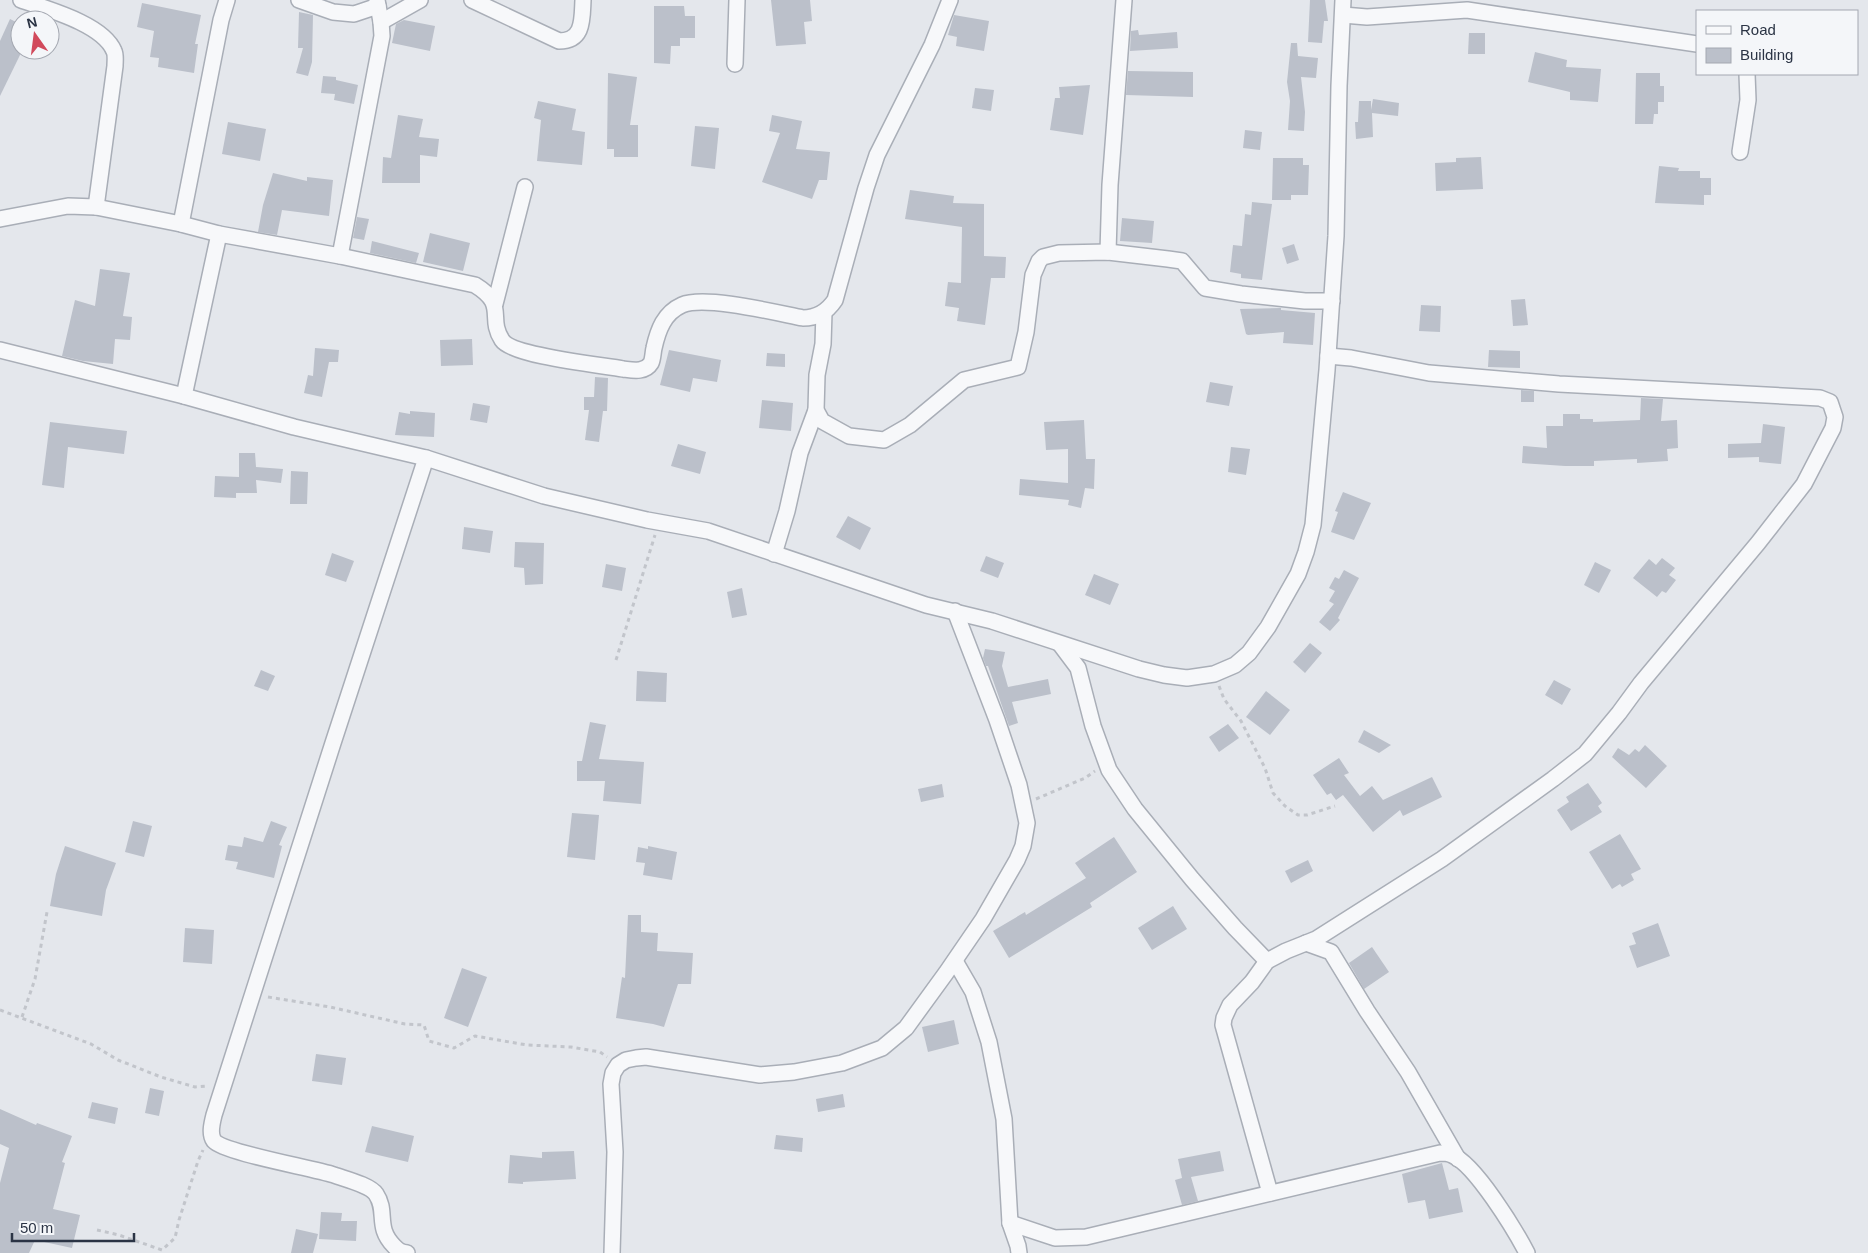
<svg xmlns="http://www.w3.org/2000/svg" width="1868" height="1253" viewBox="0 0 1868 1253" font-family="Helvetica,sans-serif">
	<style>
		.building { fill: #bbc0ca }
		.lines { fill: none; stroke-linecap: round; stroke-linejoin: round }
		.street-casing { stroke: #a9aeb7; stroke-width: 18 }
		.path { stroke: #c2c5cb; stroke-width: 3; stroke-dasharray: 4 4; stroke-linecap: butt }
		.street { stroke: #f7f8fa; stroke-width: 15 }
	</style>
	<rect width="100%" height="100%" fill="#e4e7ec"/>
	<g class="building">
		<path d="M771,0H810L812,21L804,22L806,44L776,46Z"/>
		<path d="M1310,0H1325L1328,21H1324L1322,43L1308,42Z"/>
		<path d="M142,3L201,15L195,44H198L194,73L158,67L159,58L150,57L154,31L137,27Z"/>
		<path d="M654,6H684L685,16H695V38H680V46H671L670,64L654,63Z"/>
		<path d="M299,12L313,15L312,62L308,76L296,73L303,48H298Z"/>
		<path d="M954,15L989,21L984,51L956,46L957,37L948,35Z"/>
		<path d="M10,19L20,24V55L0,96V41Z"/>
		<path d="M404,20L435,26L430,51L392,43L396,24Z"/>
		<path d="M1138,30L1139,35L1177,32L1178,48L1130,51L1131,31Z"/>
		<path d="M1469,33H1485V54H1468Z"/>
		<path d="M1291,43H1297L1298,56L1318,58L1316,78L1301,77L1305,112L1304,131L1288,130L1290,101L1287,82Z"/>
		<path d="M1535,52L1567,60L1566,67L1601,69L1598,102L1570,100V92L1528,82Z"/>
		<path d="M1128,71L1193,72V97L1126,95Z"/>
		<path d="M608,73L637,77L630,125H638V157H614V149H607Z"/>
		<path d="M1636,73H1660V86H1664V102H1658V114H1654L1653,124H1635Z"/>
		<path d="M323,76L336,77V80L358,85L354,104L334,100L335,94L321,93Z"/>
		<path d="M1090,85L1083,135L1050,130L1055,98H1060L1059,87Z"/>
		<path d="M975,88L994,90L991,111L972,108Z"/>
		<path d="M1373,99L1399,103L1398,116L1372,113L1373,137L1356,139L1355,122H1358L1359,101H1371V110Z"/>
		<path d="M538,101L576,109L572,130L585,132L582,165L537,161L541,120L534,118Z"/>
		<path d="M398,115L423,119L419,137L439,139L437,157L420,155V183H382L383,157L391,158Z"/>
		<path d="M772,115L802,121L796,149L830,152L827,180H819L812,199L762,182L780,133L769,131Z"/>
		<path d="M228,122L266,129L260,161L222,154Z"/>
		<path d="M695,126L719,128L715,169L691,166Z"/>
		<path d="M1245,130L1262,132L1260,150L1243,148Z"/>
		<path d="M1481,157L1483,189L1436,191L1435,163L1456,162V158Z"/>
		<path d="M1273,158H1303V165H1309L1308,195H1291V200H1272Z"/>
		<path d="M1659,166L1679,168L1678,171H1700V178H1711V195H1704V205L1655,203Z"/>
		<path d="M273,173L307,181V177L333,180L329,216L282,210L277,235L258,232L263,205Z"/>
		<path d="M910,190L954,196L953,203L984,204V256L1006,257L1005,278H991L985,325L957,321L959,308L945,306L948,282L961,283L962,227L905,219Z"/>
		<path d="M1252,202L1272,204L1262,280L1241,278V274L1230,272L1233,245L1242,246L1245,214L1251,215Z"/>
		<path d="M357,217L369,219L364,240L353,238Z"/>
		<path d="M1122,218L1154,221L1152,243L1120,241Z"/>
		<path d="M430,233L470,243L463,271L423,262Z"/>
		<path d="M372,241L419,253L416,263L370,253Z"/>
		<path d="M1294,244L1299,260L1287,264L1282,248Z"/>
		<path d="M100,269L130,273L123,316L132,317L130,340L115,339L113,364L83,361L62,356L75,300L95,306Z"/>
		<path d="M1525,299L1528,325L1513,326L1511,300Z"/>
		<path d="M1421,305L1441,306L1440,332L1419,331Z"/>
		<path d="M1281,308V310L1315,313L1313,345L1283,343L1284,332L1248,335L1246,334L1240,309Z"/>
		<path d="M472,339L473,365L441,366L440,340Z"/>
		<path d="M315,348L339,350L338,362H329L322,397L304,393L308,375L313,376Z"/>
		<path d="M669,350L721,360L717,382L693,378L690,392L660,385Z"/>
		<path d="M1489,350L1520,351V368L1488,367Z"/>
		<path d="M767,353L785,354V367L766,366Z"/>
		<path d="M595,377L608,378L607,411H603L599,442L585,440L589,410H584V397H594Z"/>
		<path d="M1210,382L1233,386L1229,406L1206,402Z"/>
		<path d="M1521,390L1534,391V402H1521Z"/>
		<path d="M1641,398L1663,399L1661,421L1677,420L1678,448L1667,449L1668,461L1637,463V459L1594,461V466H1565L1522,463L1523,446L1547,448L1546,426H1563V414H1580V419H1593V422L1640,420Z"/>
		<path d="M762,400L793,403L791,431L759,428Z"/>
		<path d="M473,403L490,406L487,423L470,420Z"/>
		<path d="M410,411L435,413L434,437L395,435L399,412L410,414Z"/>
		<path d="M1084,420L1086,459H1095L1094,489L1085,488L1081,508L1068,505L1069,500L1019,495L1020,479L1068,483V449L1046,450L1044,422Z"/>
		<path d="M50,422L127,431L124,454L68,447L64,488L42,485Z"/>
		<path d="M1763,424L1785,427L1781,464L1759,462V457L1728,458V444L1761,443Z"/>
		<path d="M678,444L706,452L700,474L671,466Z"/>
		<path d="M1231,447L1250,449L1246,475L1228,472Z"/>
		<path d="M239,453H255L256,467L283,469L281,483L256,480L257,493H236V498L214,497L215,476L239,477Z"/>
		<path d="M291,471L308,472L307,504H290Z"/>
		<path d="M1343,492L1371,503L1354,540L1331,532L1338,512L1335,511Z"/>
		<path d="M848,516L871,528L860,550L836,537Z"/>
		<path d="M464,527L493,531L490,553L462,549Z"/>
		<path d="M515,542L544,543L543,584L525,585L524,568L514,567Z"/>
		<path d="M332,553L354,561L346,582L325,575Z"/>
		<path d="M986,556L1004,563L998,578L980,571Z"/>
		<path d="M1662,558L1675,568L1669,575L1676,580L1666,593L1662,591L1657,597L1633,578L1649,559L1656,565Z"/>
		<path d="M1595,562L1611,570L1599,593L1584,585Z"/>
		<path d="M606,564L626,568L622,591L602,587Z"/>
		<path d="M1344,570L1359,578L1338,618L1340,620L1330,631L1319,622L1334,604L1329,601L1335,591L1329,588L1335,577L1339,579Z"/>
		<path d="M1094,574L1119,584L1110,605L1085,595Z"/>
		<path d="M742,588L747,615L732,618L727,592Z"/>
		<path d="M1310,643L1322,653L1305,673L1293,662Z"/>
		<path d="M985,649L1005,652L1002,666L1008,687L1048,679L1051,694L1012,702L1018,723L1009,726L988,666H986L983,658Z"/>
		<path d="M261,670L275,676L268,691L254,686Z"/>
		<path d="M637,671L667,673L666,702L636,701Z"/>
		<path d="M1554,680L1571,689L1562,705L1545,695Z"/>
		<path d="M1266,691L1290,710L1270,735L1246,717Z"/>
		<path d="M590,722L606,725L599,759L644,762L641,804L603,801L605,781H577V761H582Z"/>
		<path d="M1228,724L1239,738L1219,752L1209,737Z"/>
		<path d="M1364,730L1391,745L1379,753L1358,742Z"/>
		<path d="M1645,745L1667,766L1646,788L1612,757L1618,748L1629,755L1635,749L1639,752Z"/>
		<path d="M1339,758L1349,773L1344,775L1360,796L1372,786L1383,800L1432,777L1442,797L1403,816L1400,810L1373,832L1343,795L1336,800L1331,793L1327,795L1313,775Z"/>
		<path d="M1588,783L1602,803L1598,806L1602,812L1571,831L1557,810L1569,802L1566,797Z"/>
		<path d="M942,784L944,797L921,802L918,789Z"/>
		<path d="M572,813L599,815L595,860L567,857Z"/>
		<path d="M133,821L152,826L144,857L125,852Z"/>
		<path d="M271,821L287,827L279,845L282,846L274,878L236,869L238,862L225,860L228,845L242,847L244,837L263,842Z"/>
		<path d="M1620,834L1641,869L1631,874L1634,880L1622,887L1620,884L1612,889L1589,852Z"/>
		<path d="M1114,837L1137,872L1090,903L1092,907L1009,958L993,931L1025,912L1026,915L1086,878L1075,863Z"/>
		<path d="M65,846L116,863L106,890L102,916L50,906L56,874Z"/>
		<path d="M648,846L677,852L672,880L643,875L645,863L636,862L638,847L648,849Z"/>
		<path d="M1308,860L1313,871L1291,883L1285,871Z"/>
		<path d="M1173,906L1187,929L1152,950L1138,928Z"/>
		<path d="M628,915H641V932L658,933L657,951L693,953L691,984H678L664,1027L653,1024L616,1018L622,977L625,978Z"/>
		<path d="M1658,923L1670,956L1637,968L1629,946L1636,944L1632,933Z"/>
		<path d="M185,928L214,930L212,964L183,962Z"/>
		<path d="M1372,947L1389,972L1364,989L1349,963Z"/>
		<path d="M462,968L487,977L468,1027L444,1018Z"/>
		<path d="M954,1020L959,1044L928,1052L922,1027Z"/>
		<path d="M316,1054L346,1058L342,1085L312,1081Z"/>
		<path d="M150,1088L164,1091L159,1116L145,1113Z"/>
		<path d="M843,1094L845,1107L818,1112L816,1099Z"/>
		<path d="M92,1102L118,1108L115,1124L88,1118Z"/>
		<path d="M0,1109L36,1125L37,1123L72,1136L62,1162L65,1163L53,1209L80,1215L72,1248L35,1240L29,1253H0V1183L9,1148L0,1144Z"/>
		<path d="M372,1126L414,1136L408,1162L365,1152Z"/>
		<path d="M776,1135L803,1138L802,1152L774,1149Z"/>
		<path d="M574,1151L576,1179L523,1182V1184L508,1183L510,1155L542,1158V1152Z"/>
		<path d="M1220,1151L1224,1171L1191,1177L1198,1201L1182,1205L1175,1180L1182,1178L1178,1159Z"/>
		<path d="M1442,1163L1449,1190L1458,1188L1463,1212L1429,1219L1425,1200L1408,1203L1402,1174Z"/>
		<path d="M321,1212L342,1213L341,1221H357L356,1241L319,1239Z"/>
		<path d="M296,1229L318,1234L313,1253H291Z"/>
	</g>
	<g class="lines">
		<g class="street-casing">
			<g id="street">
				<path d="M21,0C47,9 103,24 114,51C116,55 115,61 115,66L96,207"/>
				<path d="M299,0L333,12L354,14L378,6"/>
				<path d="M472,0L559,41C584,41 582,19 583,0"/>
				<path d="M1343,15L1367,17L1467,10L1697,44"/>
				<path d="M381,22L420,0"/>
				<path d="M735,64L737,0"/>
				<path d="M1740,152L1748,100L1747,74"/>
				<path d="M0,219L68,206L96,207L181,224L219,234L340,256L475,285C508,305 487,317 502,340C512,356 601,365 623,369C632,370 645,373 651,363C653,359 653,352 654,348C658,330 664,313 682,305C705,295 777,313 803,318C817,318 827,312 835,300L866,188L877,155L932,45L950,0"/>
				<path d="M181,224L221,20L227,0"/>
				<path d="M1108,252L1110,185L1124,0"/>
				<path d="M340,256L382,36L381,22L377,0"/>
				<path d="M495,304L525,187"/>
				<path d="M824,312L823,344L817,375L816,410L822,421L849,436L884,440L910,425L964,380L1018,367L1026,332L1033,275L1039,261L1043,257L1059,253L1108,252L1168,259L1182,261L1205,288L1241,294L1305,301H1332"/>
				<path d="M0,350L184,396L294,427L426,458L544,496L647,520L708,531L926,605L992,621L1139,669L1164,675L1187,678L1214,674L1235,665L1249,653L1268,627L1298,574L1306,552L1313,525L1327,370L1336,236L1339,86L1343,0"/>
				<path d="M184,396L219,234"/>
				<path d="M774,554L787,511L800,453L816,410"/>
				<path d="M1060,644L1078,668L1093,726L1109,770L1135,809L1192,879L1235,928L1267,961"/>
				<path d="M1306,943L1331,952L1367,1011L1408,1072L1458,1159"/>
				<path d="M955,961L973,992L989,1042L1004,1119L1010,1223L1018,1246L1019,1253"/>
				<path d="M1270,1193L1223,1025L1224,1018L1230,1005L1252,982L1267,961L1286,951L1316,939L1442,859L1553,779L1585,754L1619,713L1641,683L1758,543L1804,484L1833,428L1835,417L1830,402L1820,398L1559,384L1429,373L1351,358L1328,356"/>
				<path d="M1010,1223L1055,1238L1086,1237L1440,1153C1444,1153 1448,1153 1452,1155C1475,1164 1515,1230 1527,1253"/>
				<path d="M407,1253C400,1252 398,1250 394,1246C375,1227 388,1212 376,1194C370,1185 345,1179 334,1175C313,1168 225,1153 214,1141C209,1134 212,1123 214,1115L333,743L426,458"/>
				<path d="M612,1253L615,1152L611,1084L613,1073L618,1065L626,1060L636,1058L646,1057L760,1075L794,1072L842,1063L882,1048L906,1028L946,973L983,919L1017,860L1023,846L1027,823L1019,785L997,720L955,611"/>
			</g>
		</g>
		<g class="path">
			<path d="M616,660L655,535"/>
			<path d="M1219,686L1224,699L1241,721L1265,768L1273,793L1285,806L1298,815H1307L1335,806"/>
			<path d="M1036,799L1085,778L1095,771"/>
			<path d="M268,997L330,1007L405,1024L424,1025L429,1041L454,1048L475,1036L527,1045L571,1047L600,1052L607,1057"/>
			<path d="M0,1010L91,1044L118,1060L161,1077L195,1087L208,1086"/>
			<path d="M22,1017L35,979L47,912"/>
			<path d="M97,1230L119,1235L162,1250L175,1238L179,1220L198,1161L203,1150"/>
		</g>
		<use href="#street" class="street"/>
	</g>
	<rect x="1696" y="10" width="162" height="65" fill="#f4f6f9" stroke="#a4a8b1"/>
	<rect x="1706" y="26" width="25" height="8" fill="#f7f8fa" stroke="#a4a8b1"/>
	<text x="1740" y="35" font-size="15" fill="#2b3445">Road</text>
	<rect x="1706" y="48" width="25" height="15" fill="#bbc0ca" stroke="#a4a8b1"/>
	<text x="1740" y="60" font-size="15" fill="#2b3445">Building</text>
	<g transform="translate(35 35) rotate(346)"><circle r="24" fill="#f4f6f9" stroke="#a4a8b1"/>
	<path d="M0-4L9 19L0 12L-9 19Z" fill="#d1495b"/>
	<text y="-8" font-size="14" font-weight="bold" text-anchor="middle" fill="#2b3445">N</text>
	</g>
	<path d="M12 1233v8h122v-8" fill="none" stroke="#2b3445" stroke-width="2.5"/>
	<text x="20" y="1233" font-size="15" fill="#2b3445" stroke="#f4f6f9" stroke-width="4" paint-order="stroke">50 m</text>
</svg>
